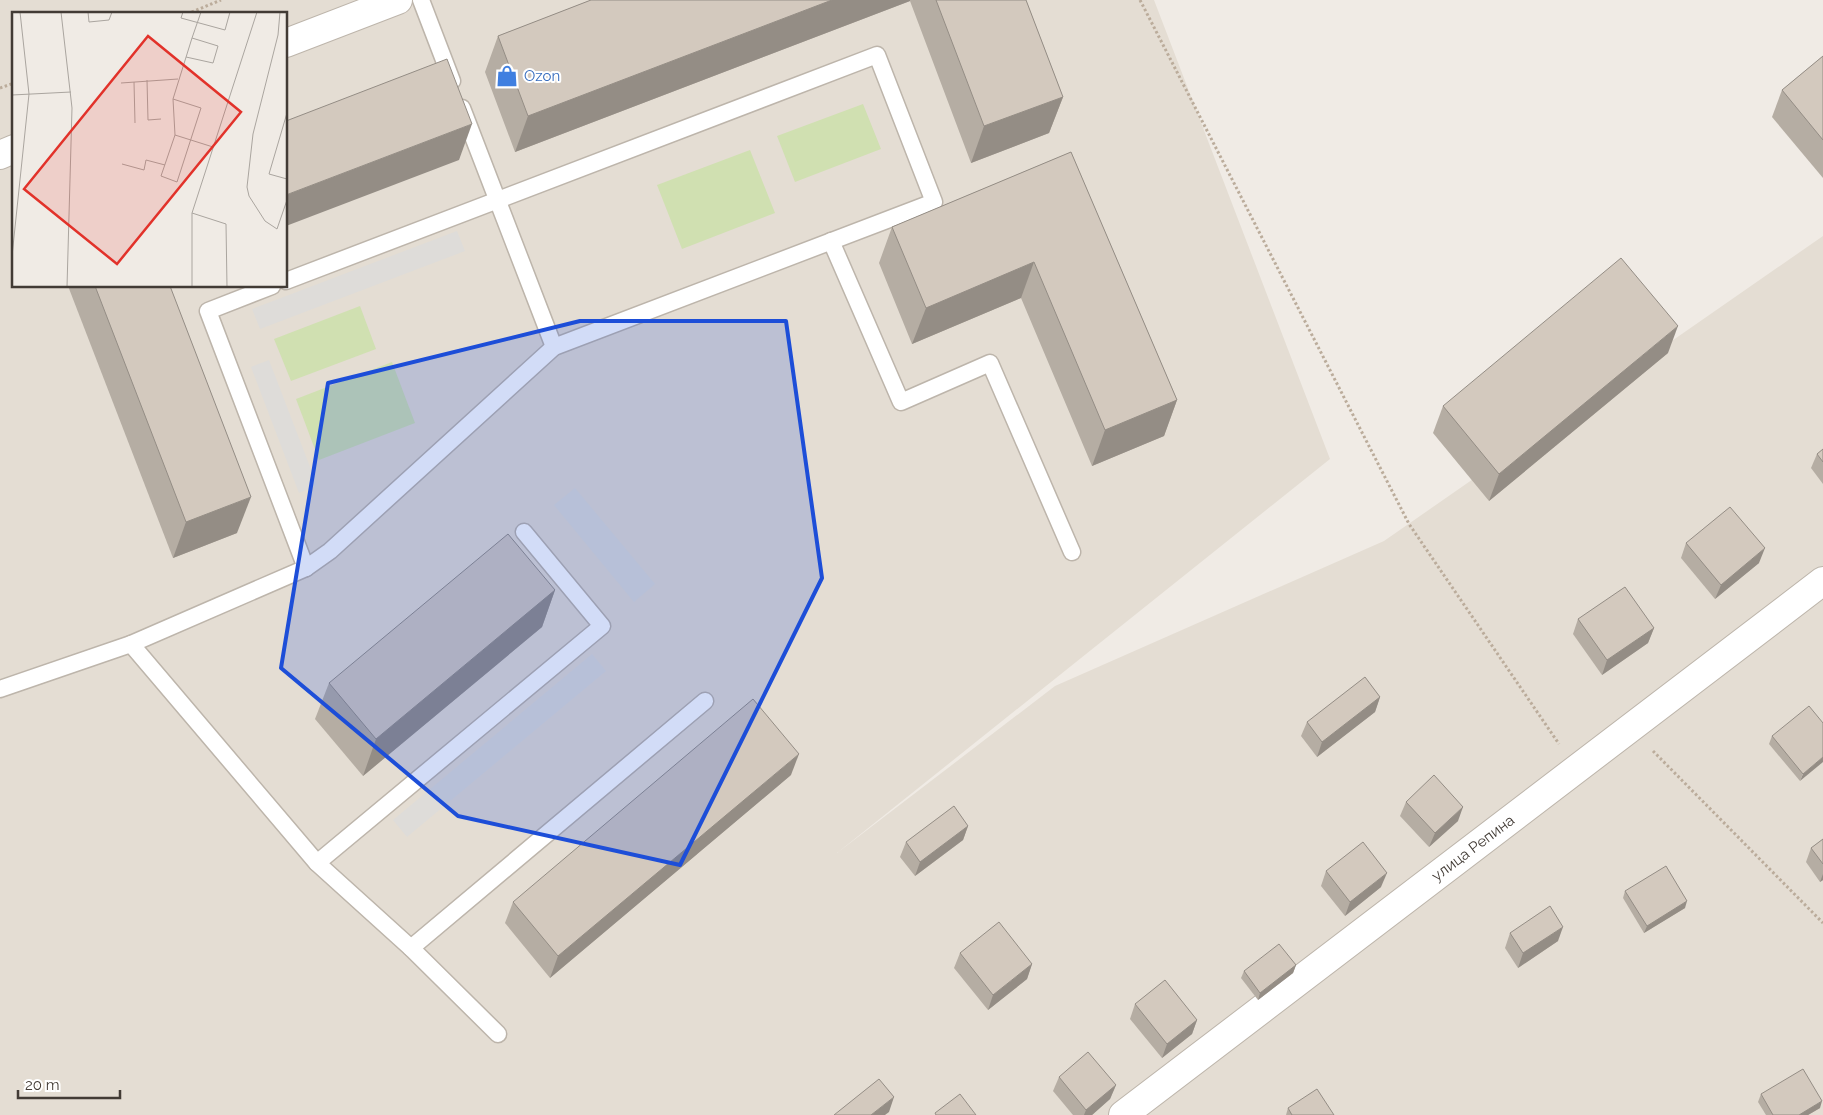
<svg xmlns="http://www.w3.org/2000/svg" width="1823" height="1115" viewBox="0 0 1823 1115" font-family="Raleway,sans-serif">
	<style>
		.residential { fill: #e4ddd3; fill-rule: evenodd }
		.green { fill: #d0e0b1 }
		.parking { fill: #dedcd9 }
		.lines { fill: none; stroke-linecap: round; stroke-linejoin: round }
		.lane-casing { stroke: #bdb5ab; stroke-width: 19 }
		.street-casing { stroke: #bdb5ab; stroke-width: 30 }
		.path { stroke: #bbac9b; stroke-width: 3; stroke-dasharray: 2.5 2.5; stroke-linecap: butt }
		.lane { stroke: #fff; stroke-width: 16 }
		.street { stroke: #fff; stroke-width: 28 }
		.wall { fill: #b5ada3 }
		.shaded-wall { fill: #948d85 }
		.building { fill: #d3c9be; stroke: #948d85 }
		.marked { fill: #1d4ed8; fill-opacity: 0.2; stroke: #1d4ed8; stroke-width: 4; stroke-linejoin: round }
		.labels { text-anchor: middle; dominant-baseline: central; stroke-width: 4; stroke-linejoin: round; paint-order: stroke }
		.shop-label { font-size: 15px; fill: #366cbe; stroke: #fff; text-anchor: start }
		.street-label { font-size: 15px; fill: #423b35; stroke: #fff }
		.inset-road { fill: none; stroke: #aaa59f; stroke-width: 1 }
		.view { fill: #e2322a; fill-opacity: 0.15; stroke: #e2322a; stroke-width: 2.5 }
		.inset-edge { fill: none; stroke: #423b35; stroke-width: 2.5 }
	</style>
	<rect width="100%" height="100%" fill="#f0ebe5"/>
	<path class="residential" d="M0,0H1154L1330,459L837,853L1055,686L1384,541L1823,236V1115H0ZM14,14H286V286H14Z"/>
	<g class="green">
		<path d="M863,104L881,149L795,182L777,136Z"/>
		<path d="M750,150L775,213L682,249L657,185Z"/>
		<path d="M360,306L376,349L291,381L274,339Z"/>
		<path d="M392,362L415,423L319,460L296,399Z"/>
	</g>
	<g class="parking">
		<path d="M457,231L465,251L260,329L252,309Z"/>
		<path d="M269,360L317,485L299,493L251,367Z"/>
		<path d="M575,488L655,584L634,602L554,505Z"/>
		<path d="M592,654L606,671L407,837L393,820Z"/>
	</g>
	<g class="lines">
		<g class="lane-casing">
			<g id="lane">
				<path d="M421,0L452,81"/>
				<path d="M462,108L554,347"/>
				<path d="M831,241L901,402L990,363L1072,552"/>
				<path d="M272,286L208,311L306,568"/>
				<path d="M131,644L317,863L411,948L498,1034"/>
				<path d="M0,689L131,644L306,568L330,551L554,347L934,202L877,55L286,281"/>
				<path d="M317,863L602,626L524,532"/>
				<path d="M411,948L705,701"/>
			</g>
		</g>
		<g class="street-casing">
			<g id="street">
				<path d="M286,43L398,0"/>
				<path d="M0,155L14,149"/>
				<path d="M1123,1115L1823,581"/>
			</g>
		</g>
		<g class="path">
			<path d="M1140,0L1409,524L1559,744"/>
			<path d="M187,14L221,0"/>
			<path d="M0,88L14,83"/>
			<path d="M1653,751L1823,923"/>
		</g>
		<use href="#lane" class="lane"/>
		<use href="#street" class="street"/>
	</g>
	<g class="wall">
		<path d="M591,0H1026L1063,97L1049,133L971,163L910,1L515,152L485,72L498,36Z"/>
		<path d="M1823,56V178L1772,117L1782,90Z"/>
		<path d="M1071,152L1177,400L1164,436L1092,466L1021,298L912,344L879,263L892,227Z"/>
		<path d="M68,286H170L237,533L173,558Z"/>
		<path d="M1668,353L1489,501L1433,433L1443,406Z"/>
		<path d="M1823,449V484L1811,468L1817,454Z"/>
		<path d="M1686,543L1759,563L1715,599L1681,558Z"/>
		<path d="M555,590L542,627L363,776L315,719L329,683Z"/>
		<path d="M1578,619L1654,628L1648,643L1602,675L1573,634Z"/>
		<path d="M1380,697L1375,712L1317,757L1301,736L1307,722Z"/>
		<path d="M1823,723L1800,781L1769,744L1772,736Z"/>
		<path d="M791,775L550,978L505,923L513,902Z"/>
		<path d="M1406,802L1458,821L1429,847L1400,816Z"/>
		<path d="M968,826L963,840L915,876L900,857L906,842Z"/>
		<path d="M1823,839V880L1820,882L1806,862L1811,848Z"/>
		<path d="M1326,871L1381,887L1345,916L1321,886Z"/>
		<path d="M1625,891L1685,908L1644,933L1623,898Z"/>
		<path d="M1510,933L1558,941L1518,968L1505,948Z"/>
		<path d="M960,953L1032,964L1027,979L988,1010L954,968Z"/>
		<path d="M1296,965L1293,973L1258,1000L1241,978L1244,971Z"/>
		<path d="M1135,1004L1197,1020L1192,1034L1162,1058L1130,1019Z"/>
		<path d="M1059,1077L1116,1085L1110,1099L1092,1115H1073L1053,1091Z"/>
		<path d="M1761,1094L1820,1108L1808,1115H1766L1758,1102Z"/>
		<path d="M1288,1108L1334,1115H1286Z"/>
	</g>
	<g class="shaded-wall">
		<path d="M832,0H910V1L515,152L528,116Z"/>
		<path d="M1063,97L1049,133L971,163L984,126Z"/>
		<path d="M472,124L459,160L286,226V195Z"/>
		<path d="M1034,262L1021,298L912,344L926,308Z"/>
		<path d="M1678,326L1668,353L1489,501L1499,474Z"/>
		<path d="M1177,400L1164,436L1092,466L1105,430Z"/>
		<path d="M251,497L237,533L173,558L186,522Z"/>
		<path d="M1765,548L1759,563L1715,599L1721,585Z"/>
		<path d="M555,590L542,627L363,776L376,739Z"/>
		<path d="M1654,628L1648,643L1602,675L1607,660Z"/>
		<path d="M1380,697L1375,712L1317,757L1322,742Z"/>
		<path d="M799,754L791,775L550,978L558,956Z"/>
		<path d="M1823,757V762L1800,781L1803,774Z"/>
		<path d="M1463,807L1458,821L1429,847L1435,833Z"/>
		<path d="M968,826L963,840L915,876L920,862Z"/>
		<path d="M1387,873L1381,887L1345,916L1350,902Z"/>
		<path d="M1823,874V880L1820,882Z"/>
		<path d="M1687,901L1685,908L1644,933L1647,926Z"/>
		<path d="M1563,927L1558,941L1518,968L1523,953Z"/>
		<path d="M1032,964L1027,979L988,1010L993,995Z"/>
		<path d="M1296,965L1293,973L1258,1000L1260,993Z"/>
		<path d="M1197,1020L1192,1034L1162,1058L1167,1044Z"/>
		<path d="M1116,1085L1110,1099L1092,1115H1084L1086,1110Z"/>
		<path d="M894,1097L889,1112L885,1115H871Z"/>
		<path d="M1822,1101L1820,1108L1808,1115H1799Z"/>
	</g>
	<g class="building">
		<path d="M591,0H832L528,116L498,36Z"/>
		<path d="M936,0H1026L1063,97L984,126Z"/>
		<path d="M1823,56V140L1782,90Z"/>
		<path d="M447,59L472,124L286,195V121Z"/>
		<path d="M1071,152L1177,400L1105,430L1034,262L926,308L892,227Z"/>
		<path d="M1621,258L1678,326L1499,474L1443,406Z"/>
		<path d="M95,286H170L251,497L186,522Z"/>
		<path d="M1823,449V462L1817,454Z"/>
		<path d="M1730,507L1765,548L1721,585L1686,543Z"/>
		<path d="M508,534L555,590L376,739L329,683Z"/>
		<path d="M1625,587L1654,628L1607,660L1578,619Z"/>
		<path d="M1365,677L1380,697L1322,742L1307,722Z"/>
		<path d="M753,699L799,754L558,956L513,902Z"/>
		<path d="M1809,706L1823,723V757L1803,774L1772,736Z"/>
		<path d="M1434,775L1463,807L1435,833L1406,802Z"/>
		<path d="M954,806L968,826L920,862L906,842Z"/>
		<path d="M1823,839V864L1811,848Z"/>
		<path d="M1363,842L1387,873L1350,902L1326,871Z"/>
		<path d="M1666,866L1687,901L1647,926L1625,891Z"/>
		<path d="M1550,906L1563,927L1523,953L1510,933Z"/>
		<path d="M999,922L1032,964L993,995L960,953Z"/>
		<path d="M1279,944L1296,965L1260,993L1244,971Z"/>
		<path d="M1165,980L1197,1020L1167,1044L1135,1004Z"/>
		<path d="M1088,1052L1116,1085L1086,1110L1059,1077Z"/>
		<path d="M1803,1069L1822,1101L1799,1115H1773L1761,1094Z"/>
		<path d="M879,1079L894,1097L871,1115H834Z"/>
		<path d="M1317,1089L1334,1115H1292L1288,1108Z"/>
		<path d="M960,1094L976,1115H936L935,1113Z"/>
	</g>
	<path class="marked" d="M580,321H786L822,578L680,865L458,816L281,668L328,383Z"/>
	<defs>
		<g id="shop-bare" transform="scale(1.725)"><path d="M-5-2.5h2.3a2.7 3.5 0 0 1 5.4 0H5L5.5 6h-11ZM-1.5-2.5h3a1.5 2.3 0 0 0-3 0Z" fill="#3f7fe0" stroke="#fff" stroke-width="2.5" paint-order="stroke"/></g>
	</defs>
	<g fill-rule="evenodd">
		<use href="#shop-bare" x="507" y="76"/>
	</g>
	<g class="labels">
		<g class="shop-label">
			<text x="524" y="76">Ozon</text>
		</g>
		<g class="street-label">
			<text transform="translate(1473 848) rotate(-37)">улица Репина</text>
		</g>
	</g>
	<g transform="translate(12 12)">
		<rect width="275" height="275" fill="#f0ebe5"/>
		<path class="inset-road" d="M49,0L60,96L55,275M76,0L77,10L97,8L100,0M171,0L169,6L213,18L218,0M268,0L266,23L241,122L235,175L237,184L253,209L265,217L275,188M174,45L201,51L206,34L180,26L189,0M135,68L136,108L149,107M122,70L123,111M109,71L166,67M0,83L59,80M161,87L189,96L165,170L149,164L163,123L161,87L180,26M275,101L257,162L275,167M163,123L201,135M110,152L132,158L134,148L153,153M180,201L214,212L215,275M0,244L17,82L8,0M180,275V201L245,0"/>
		<path class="view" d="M136,24L229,100L105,252L12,177Z"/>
		<rect width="275" height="275" class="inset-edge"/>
	</g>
	<path d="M18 1090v8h102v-8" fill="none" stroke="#423b35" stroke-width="2.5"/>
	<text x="25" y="1090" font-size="15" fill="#423b35" stroke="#ffffff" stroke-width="4" paint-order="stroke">20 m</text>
</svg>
